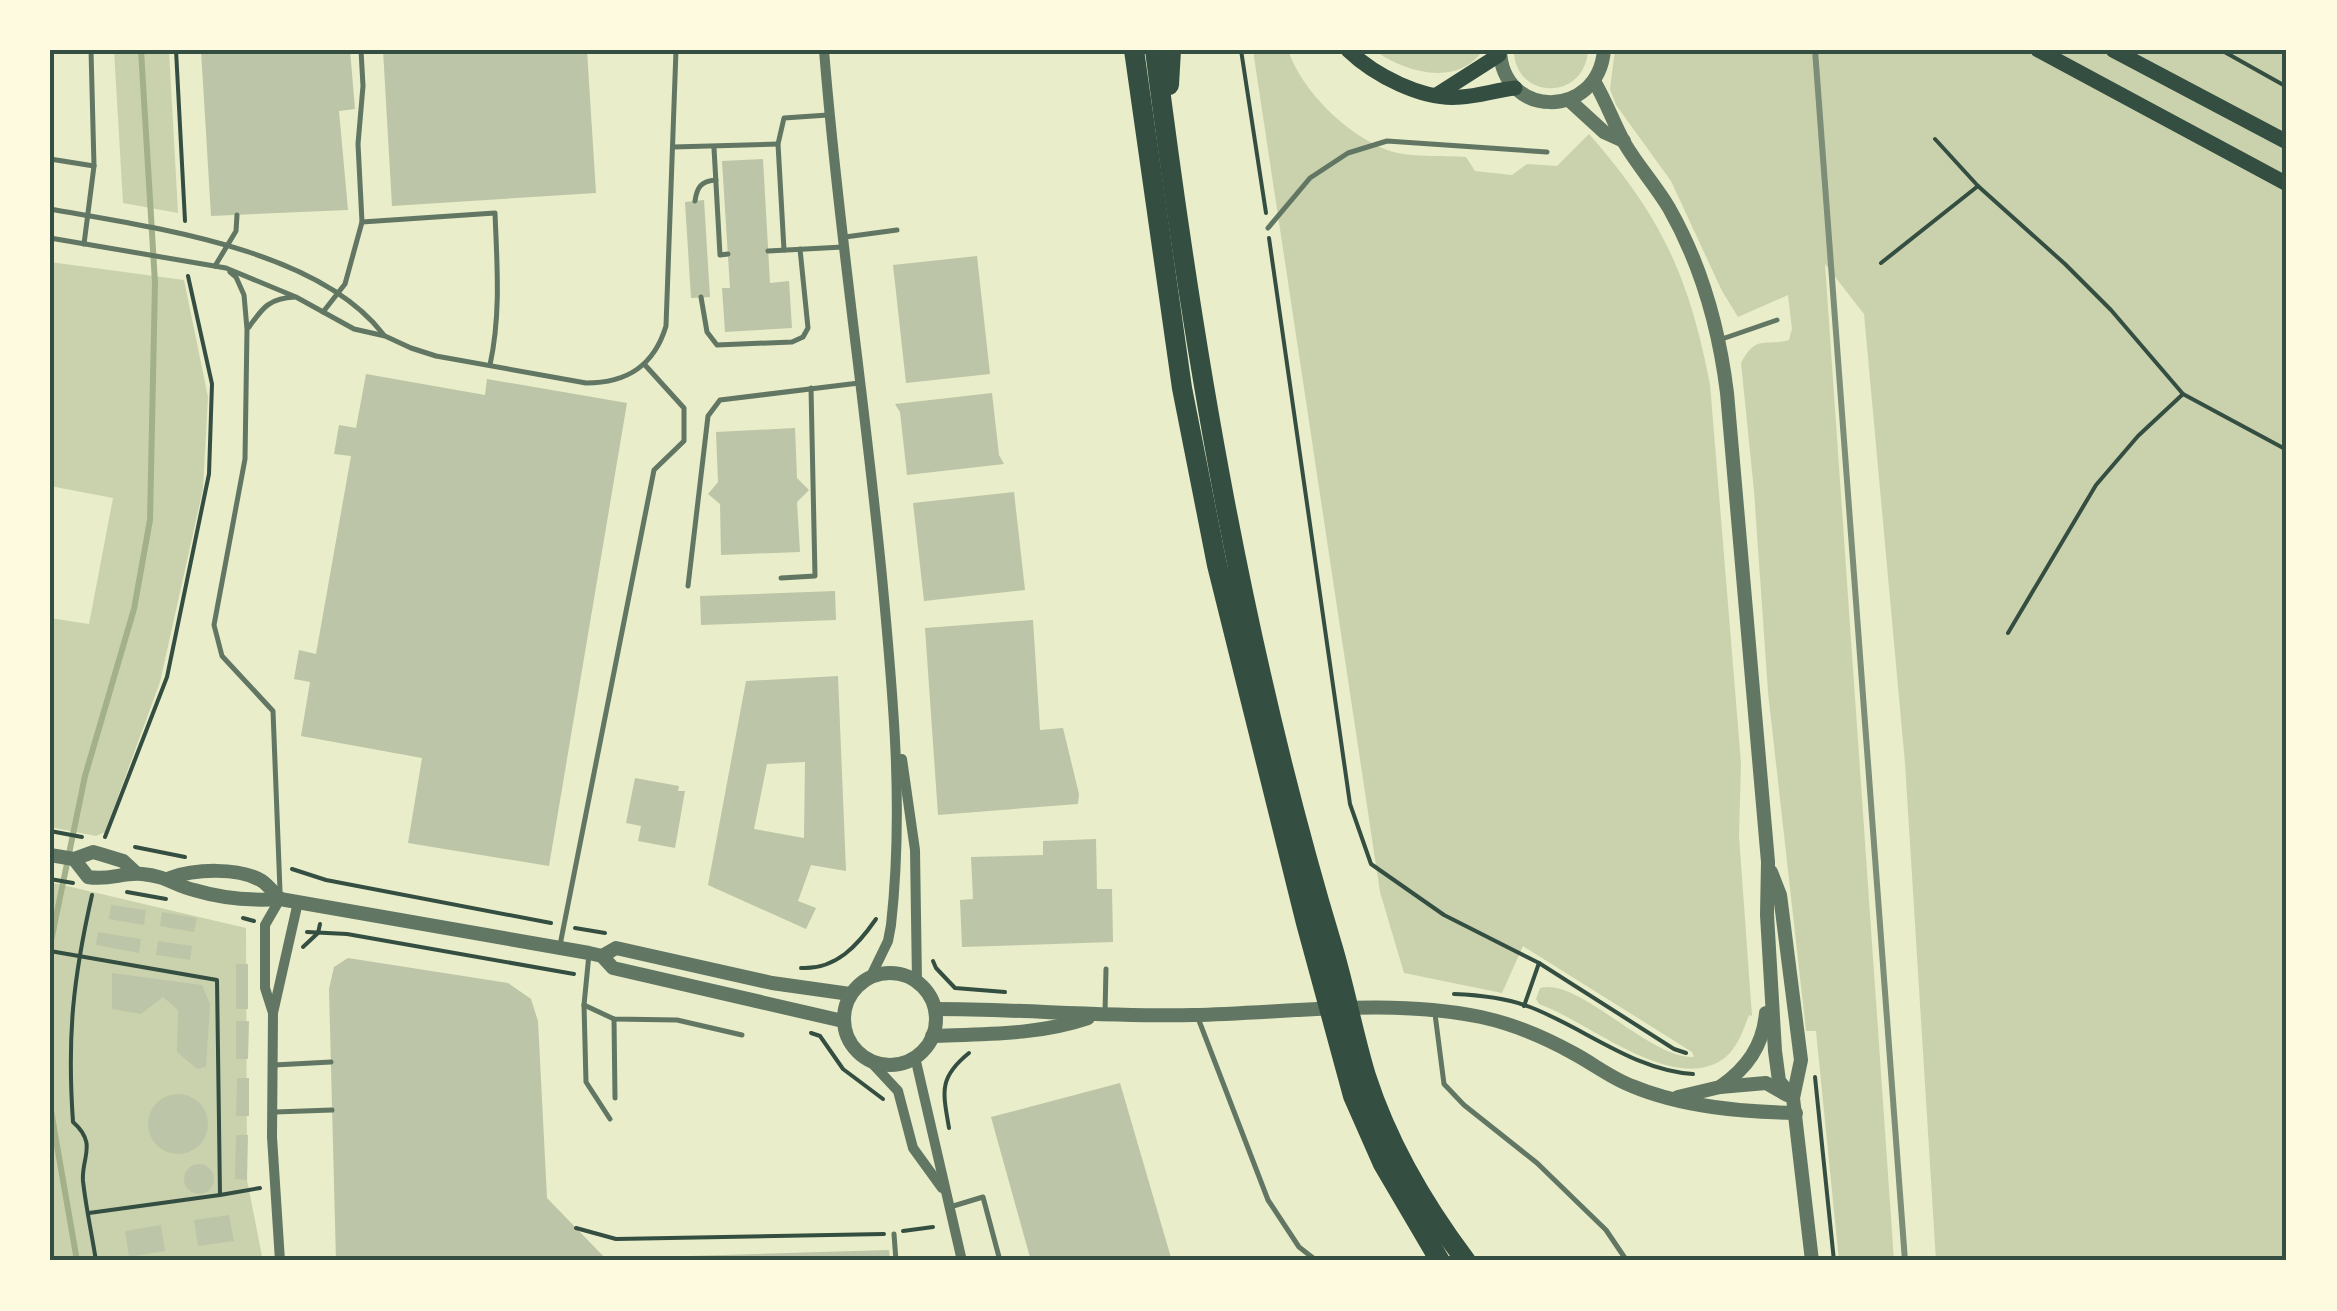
<svg xmlns="http://www.w3.org/2000/svg" width="2337" height="1311" viewBox="0 0 2337 1311" font-family="Karla,sans-serif">
	<style>
		.green { fill: #cad2ad }
		.lines { fill: none; stroke-linecap: round; stroke-linejoin: round }
		.stream { stroke: #a3b18a; stroke-width: 6 }
		.building { fill: #bcc5a7; fill-rule: evenodd }
		.path { stroke: #344e41; stroke-width: 4 }
		.service { stroke: #617663; stroke-width: 5 }
		.minor { stroke: #617663; stroke-width: 10 }
		.tertiary { stroke: #617663; stroke-width: 14 }
		.secondary { stroke: #344e41; stroke-width: 15 }
		.motorway { stroke: #344e41; stroke-width: 20 }
		.rail { stroke: #7c8e77; stroke-width: 6 }
		.neatline { fill: none; stroke: #344e41; stroke-width: 4 }
	</style>
	<rect width="100%" height="100%" fill="#e9edc9"/>
	<g class="green">
		<path d="M114,50H169L178,213L123,203Z"/>
		<path d="M1253,50H1288C1302,91 1346,134 1387,150C1409,158 1442,155 1466,157L1475,171L1512,175L1527,164L1557,166L1589,134C1662,217 1689,277 1710,384L1741,763L1739,836L1752,1016L1749,1015C1743,1031 1736,1052 1720,1061C1669,1092 1586,1020 1539,1004L1536,999L1540,988C1579,977 1649,1059 1694,1057L1692,1052L1523,946L1502,993L1404,973L1380,892Z"/>
		<path d="M1374,50H1483C1457,88 1404,72 1374,50Z"/>
		<path d="M1514,50H1588C1585,102 1514,100 1514,50Z"/>
		<path d="M1615,50H2287V1261H1936L1905,763L1864,314L1825,264L1894,1261H1839L1816,1031H1806L1768,692L1754,491L1741,363C1757,334 1763,347 1789,340L1792,329L1788,295L1738,317L1722,291L1671,181L1616,105L1610,89Z"/>
		<path d="M50,262L184,280L208,397L203,489L160,682L105,832L96,836L50,827V618L89,624L113,498L50,486Z"/>
		<path d="M50,882L246,928L247,1180L263,1261H50Z"/>
	</g>
	<g class="lines">
		<g class="stream">
			<path d="M50,946L85,776L134,609L150,520L155,283L141,50"/>
			<path d="M50,1105L77,1261"/>
		</g>
	</g>
	<g class="building">
		<path d="M201,50H350L355,109L339,111L348,210L211,216Z"/>
		<path d="M383,50H587L596,193L392,206Z"/>
		<path d="M763,159L770,283L789,281L792,328L725,332L722,288H730L722,161Z"/>
		<path d="M704,200L710,297L691,298L685,202Z"/>
		<path d="M977,256L990,374L906,383L893,265Z"/>
		<path d="M366,374L485,395L487,379L627,403L549,866L408,843L422,758L301,736L310,682L294,679L299,650L316,654L351,456L334,454L339,425L356,428Z"/>
		<path d="M992,393L999,455L1004,464L907,475L900,412L895,404Z"/>
		<path d="M795,428L797,478L809,490L797,502L800,552L721,555L720,504L708,494L718,482L716,432Z"/>
		<path d="M1014,492L1025,590L924,601L913,503Z"/>
		<path d="M835,591L836,620L701,625L700,596Z"/>
		<path d="M1033,620L1040,730L1063,728L1079,794L1078,804L938,815L925,628Z"/>
		<path d="M838,676L846,871L811,865L798,901L816,908L806,929L708,885L746,681ZM805,762L804,838L754,829L767,764Z"/>
		<path d="M635,778L679,786L678,791H685L675,848L638,841L641,826L626,823Z"/>
		<path d="M1096,839L1097,889H1112L1113,942L962,947L960,900L973,899L971,857L1043,855V841Z"/>
		<path d="M111,905L146,910L144,925L109,919Z"/>
		<path d="M162,912L197,918L194,932L160,926Z"/>
		<path d="M98,932L141,939L139,953L96,945Z"/>
		<path d="M158,941L192,946L190,960L156,955Z"/>
		<path d="M348,958L508,983L531,999L538,1021L547,1198L608,1261H336L329,989L334,967Z"/>
		<rect x="236" y="964" width="12" height="45"/>
		<path d="M112,973L202,985L210,1004L206,1067L197,1069L177,1052L178,1010L163,997L141,1014L112,1009Z"/>
		<path d="M236,1021H249L248,1059H236Z"/>
		<path d="M237,1078H249V1116H236Z"/>
		<path d="M1120,1083L1172,1261H1031L991,1117Z"/>
		<circle cx="178" cy="1124" r="30"/>
		<path d="M236,1135H248L247,1180L235,1179Z"/>
		<circle cx="199" cy="1179" r="15"/>
		<path d="M229,1215L234,1241L198,1246L194,1220Z"/>
		<path d="M161,1225L165,1251L129,1257L125,1231Z"/>
		<path d="M889,1250L890,1261H620V1258Z"/>
	</g>
	<g class="lines">
		<g class="path">
			<path d="M176,50L185,221"/>
			<path d="M1241,50L1266,213"/>
			<path d="M2221,50L2287,87"/>
			<path d="M1935,139L1978,186L2065,264L2111,310L2183,394L2287,450"/>
			<path d="M1269,238L1350,804L1371,864L1444,915L1539,963L1674,1049L1686,1053"/>
			<path d="M1881,263L1978,186"/>
			<path d="M2008,633L2096,485L2138,436L2183,394"/>
			<path d="M50,831L82,837"/>
			<path d="M105,837L167,677L209,474L212,384L188,276"/>
			<path d="M135,847L185,857"/>
			<path d="M292,869L326,880L551,923"/>
			<path d="M50,879L73,883"/>
			<path d="M127,892L166,899"/>
			<path d="M92,895C73,979 67,1036 73,1122C98,1144 81,1158 83,1181C86,1208 92,1235 96,1261"/>
			<path d="M243,918L254,921"/>
			<path d="M575,928L605,933"/>
			<path d="M307,932L347,934L574,974"/>
			<path d="M303,947L318,933L320,924"/>
			<path d="M50,951L217,980L220,1195L89,1213"/>
			<path d="M933,961L936,968L955,988L1005,992"/>
			<path d="M801,968C836,970 858,945 876,919"/>
			<path d="M1454,994C1479,995 1507,998 1530,1007C1585,1028 1633,1070 1693,1074"/>
			<path d="M1524,1006L1539,963"/>
			<path d="M811,1033L820,1036L843,1069L883,1099"/>
			<path d="M1815,1077L1834,1261"/>
			<path d="M949,1128C943,1092 938,1078 969,1053"/>
			<path d="M220,1195L260,1188"/>
			<path d="M576,1228L616,1239L884,1234"/>
			<path d="M903,1231L933,1227"/>
		</g>
		<g class="service">
			<path d="M673,147L778,144"/>
			<path d="M714,148L720,255L728,254"/>
			<path d="M50,159L94,166"/>
			<path d="M695,201C697,187 701,181 716,180"/>
			<path d="M50,209C150,227 317,248 383,334"/>
			<path d="M362,222L495,213C497,265 501,314 490,365"/>
			<path d="M1268,228L1310,178L1348,153L1387,141L1547,152"/>
			<path d="M845,237L897,230"/>
			<path d="M50,238L226,268L296,297L354,329L385,336L411,348L436,356L586,383C627,383 654,366 666,326L676,50"/>
			<path d="M84,244L94,166L91,50"/>
			<path d="M784,250L778,144L784,118L828,115"/>
			<path d="M768,251L843,247"/>
			<path d="M215,266L236,231L237,215"/>
			<path d="M230,272L236,277L244,295L247,329L245,459L214,625L222,656L273,711L280,891"/>
			<path d="M701,297L707,332L717,345L792,342L803,337L808,328L800,249"/>
			<path d="M323,312L345,284L362,222L358,144L363,86L361,50"/>
			<path d="M249,327C263,307 270,298 295,297"/>
			<path d="M1722,339L1777,320"/>
			<path d="M781,578L815,576L811,388"/>
			<path d="M688,586L708,416L720,400L859,383"/>
			<path d="M560,945L654,470L684,441V408L645,365"/>
			<path d="M589,954L584,1005L586,1082L610,1119"/>
			<path d="M584,1005L614,1019L677,1020L742,1035"/>
			<path d="M1105,1013L1106,969"/>
			<path d="M1435,1014L1444,1084L1464,1105L1537,1163L1606,1230L1627,1261"/>
			<path d="M1198,1018L1268,1200L1299,1247L1317,1261"/>
			<path d="M614,1019L615,1098"/>
			<path d="M274,1065L331,1062"/>
			<path d="M275,1112L332,1110"/>
			<path d="M950,1207L983,1197L999,1257"/>
			<path d="M894,1234L896,1261"/>
		</g>
		<g class="minor">
			<path d="M824,50C838,226 865,401 882,577C893,693 904,809 891,925L888,941L871,976"/>
			<path d="M902,759L915,850L917,982"/>
			<path d="M273,1013L265,988V925L280,899"/>
			<path d="M915,1057L962,1261"/>
			<path d="M871,1062L898,1091L913,1148L942,1188"/>
			<path d="M280,1261L272,1137L273,1013L298,902"/>
		</g>
		<g class="tertiary">
			<path d="M1500,50C1502,119 1598,120 1604,50"/>
			<path d="M1594,81C1606,101 1614,124 1625,144C1638,166 1656,186 1669,208C1702,266 1719,328 1727,393L1768,862L1767,915L1775,1051L1779,1081L1793,1098"/>
			<path d="M1569,100L1604,132L1624,141"/>
			<path d="M50,855L74,859L93,852L100,854L123,861L136,873"/>
			<path d="M74,859L88,877C109,881 123,872 142,874C166,876 174,885 194,890C221,898 252,901 280,899L589,953L602,956L613,968L843,1021"/>
			<path d="M1771,872L1780,895L1801,1060L1793,1098L1812,1261"/>
			<path d="M170,878C194,869 239,867 262,881C268,885 275,894 280,899"/>
			<path d="M602,956L616,948L772,983L850,994"/>
			<circle cx="890" cy="1019" r="46"/>
			<path d="M935,1009C1021,1009 1107,1017 1193,1015C1287,1013 1388,998 1481,1017C1513,1024 1544,1037 1573,1053C1592,1063 1611,1078 1632,1086C1682,1107 1742,1112 1796,1113"/>
			<path d="M932,1036C985,1034 1038,1035 1088,1018"/>
			<path d="M1720,1087C1747,1068 1763,1046 1766,1013"/>
			<path d="M1678,1097L1720,1087L1766,1083L1787,1095"/>
		</g>
		<g class="secondary">
			<path d="M1348,50C1374,75 1423,101 1461,97C1478,96 1497,90 1515,88"/>
			<path d="M2038,50L2287,184"/>
			<path d="M2113,50L2287,142"/>
			<path d="M1438,94L1499,55"/>
		</g>
		<g class="motorway">
			<path d="M1134,50L1182,388L1217,565L1306,923L1353,1096L1383,1164L1440,1261"/>
			<path d="M1155,50C1193,352 1244,653 1332,945C1345,988 1353,1033 1366,1076C1388,1144 1423,1204 1466,1261"/>
			<path d="M1169,85L1171,50"/>
		</g>
		<path class="rail" d="M1815,50L1905,1261"/>
	</g>
	<rect width="2337" height="1311" fill="none" stroke="#fefae0" stroke-width="105"/>
	<rect x="52" y="52" width="2232" height="1206" class="neatline"/>
</svg>
